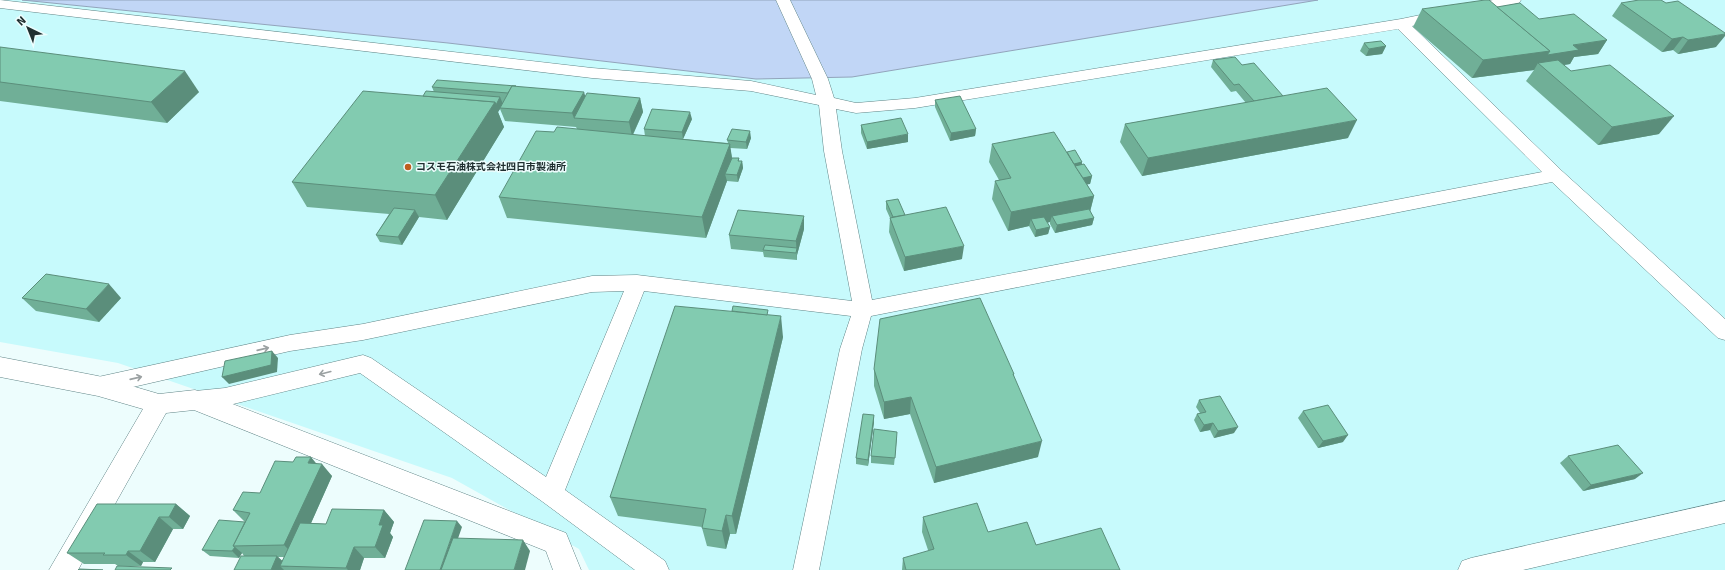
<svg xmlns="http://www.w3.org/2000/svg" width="1725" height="570" viewBox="0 0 1725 570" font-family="Signika,'Noto Sans JP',sans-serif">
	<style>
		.built { fill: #c7fafc }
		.water { fill: #c1d6f6; stroke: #91a4bb }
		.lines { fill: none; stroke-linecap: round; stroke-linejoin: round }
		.service-casing { stroke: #608587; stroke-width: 1 }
		.minor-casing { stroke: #608587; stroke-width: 1 }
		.service { fill: #fff; fill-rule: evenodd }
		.minor { fill: #fff; fill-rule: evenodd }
		.wall { fill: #70af97; fill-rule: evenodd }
		.shaded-wall { fill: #5b8e7b }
		.building { fill: #82cbb0; stroke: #5b8e7b }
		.oneway { stroke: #9ba1a2 }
		.poi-dot { fill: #bf5e1e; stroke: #edfdfd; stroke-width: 1.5 }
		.labels { text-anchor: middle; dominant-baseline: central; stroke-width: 3; stroke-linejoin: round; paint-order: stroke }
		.poi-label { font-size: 10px; font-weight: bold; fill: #202f30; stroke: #edfdfd; text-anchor: start }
	</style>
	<rect width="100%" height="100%" fill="#edfdfd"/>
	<path class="built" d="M0,0H22L448,43L756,79L852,77L1318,0H1725V570H589L579,549L452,478L118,363L0,342Z"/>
	<path class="water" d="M22,0H1318L852,77L756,79L448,43Z"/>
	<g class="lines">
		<g class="service-casing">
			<g id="service">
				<path d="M0,0L592,68L751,81L816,95L812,79L776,0H790L828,79L834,98L856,103L915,98L1401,19L1493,0H1521L1519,3L1514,4L1412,26L1562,171L1725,319V340L1718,338L1552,182L871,316L862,349L819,570H793L840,349L851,316L644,291L565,490L665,561L669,570H635L543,502L360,373L225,406L195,409L187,407L184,400L187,393L195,391L225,388L363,355L371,358L546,477L624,291L592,292L363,340L290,351L98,395L90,392L87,386L90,380L98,377L290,335L363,324L592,276L637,275L852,301L824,151L819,105L751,91L592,78L0,8ZM1398,29L1542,172L872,300L842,151L836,109L856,113L915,108Z"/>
				<path d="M1725,501V523L1523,570H1458L1462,561L1471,558Z"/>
			</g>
		</g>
		<g class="minor-casing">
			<path id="minor" d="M0,357L98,376L159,394L195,390L204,393L566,533L581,570H553L546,551L194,410L166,413L78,570H49L143,409L98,396L0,377Z"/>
		</g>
		<use href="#service" class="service"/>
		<use href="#minor" class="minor"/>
	</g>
	<g class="wall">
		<path d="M1621,3L1716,47L1678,54L1673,50L1662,52L1612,16Z"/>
		<path d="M1497,7L1539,19L1607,40L1598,54L1574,57L1570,64L1564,65L1571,71L1659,134L1598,145L1526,81L1534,70L1472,78L1413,27L1422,9Z"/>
		<path d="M1364,43L1386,46L1382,54L1366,56L1360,51Z"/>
		<path d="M0,47L199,92L167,123L0,101Z"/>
		<path d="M1213,60L1242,65L1283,96L1348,138L1142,176L1120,142L1125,124L1246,103L1236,91L1231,92L1211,67Z"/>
		<path d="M432,87L585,96L640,98L643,112L633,135L645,136L644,129L692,119L683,139L728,143L727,140L751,138L747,149L730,148L732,158H739V161H742L743,168L738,182L727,181L706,238L507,218L499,197L554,132L577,129L576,127L505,121L500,109L498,112L504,127L447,220L419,217L402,245L380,242L376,235L389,214L307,207L292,182L423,96L434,92Z"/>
		<path d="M935,100L976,129L975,136L950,141L935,107Z"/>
		<path d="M861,125L908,142L867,149L861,133Z"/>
		<path d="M992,144L1067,152L1082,162V165L1092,176L1090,184H1087L1094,196L1090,212L1094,218L1092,225L1055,233L1050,224V222L1047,223L1050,227L1048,234L1035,237L1029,226L1008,231L992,199L995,181L999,180L989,162Z"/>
		<path d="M886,201L905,215L962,259L904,271L889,232L890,218L886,209Z"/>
		<path d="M804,229L797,255V260L764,257L763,252L731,249L729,235Z"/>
		<path d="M22,298H121L99,322L36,311Z"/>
		<path d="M769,315L783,337L736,534H730L726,549L707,546L702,528V527L618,516L610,497Z"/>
		<path d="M874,369L1014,374V377L1038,457L934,483L910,414L884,419L874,386Z"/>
		<path d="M1199,400L1234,433L1214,438L1210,430L1200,432L1194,420L1197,414L1200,413L1196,407Z"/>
		<path d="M1303,411L1343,442L1318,448L1298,418Z"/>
		<path d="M874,415V422L868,466L856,464V458Z"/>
		<path d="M897,438L894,465L871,463V456Z"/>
		<path d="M1568,456L1635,479L1583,491L1560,463Z"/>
		<path d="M316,463L332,476L311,523L326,524L384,510L394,522L390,533L393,537L385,558H364L360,570H234L244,556L242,553L239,558L210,556L202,550L245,522L233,510L260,493ZM278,557H284L282,561Z"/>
		<path d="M176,504L190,516L183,529H173L155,562H143L141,566H118L115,564H84L67,553Z"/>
		<path d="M923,517L988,532L1036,545L1120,570L928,550L922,532Z"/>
		<path d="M903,558L906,570H902Z"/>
	</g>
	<g class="shaded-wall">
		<path d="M1725,34V36L1716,47L1678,54L1688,40Z"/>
		<path d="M1683,37L1673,50L1662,52L1672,39Z"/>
		<path d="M1607,40L1598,54L1574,57L1570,64L1544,68L1538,63L1534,70L1472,78L1483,60Z"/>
		<path d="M1386,46L1382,54L1366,56L1369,49Z"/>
		<path d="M185,71L199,92L167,123L151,102Z"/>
		<path d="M584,92L588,105L574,118L572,113Z"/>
		<path d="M500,97L503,104L500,108V109L498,112L504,127L447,220L435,195L495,102Z"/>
		<path d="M640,98L643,112L632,136L629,122Z"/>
		<path d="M690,112L692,119L683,139L682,132Z"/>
		<path d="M1674,116L1659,134L1598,145L1612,127Z"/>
		<path d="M1357,120L1348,138L1142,176L1148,158Z"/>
		<path d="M976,129L975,136L950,141L951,133Z"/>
		<path d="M750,131L751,138L747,149L746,142Z"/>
		<path d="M908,134V142L867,149V142Z"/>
		<path d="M730,144L733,165L725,174L727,181L706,238L702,217Z"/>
		<path d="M742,161L743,168L738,182L737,175Z"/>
		<path d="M1082,162L1081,169L1071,164Z"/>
		<path d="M1092,176L1090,184L1077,186L1079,178Z"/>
		<path d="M1094,196L1089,215L1052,216L1050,222L1034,225L1031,219L1029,226L1008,231L1011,212Z"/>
		<path d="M415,210L419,217L402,245L398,237Z"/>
		<path d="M804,216V229L797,255V260L796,241Z"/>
		<path d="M1094,218L1092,225L1055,233L1057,225Z"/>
		<path d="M1050,227L1048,234L1035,237L1036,230Z"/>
		<path d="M964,246L962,259L904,271L905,257Z"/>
		<path d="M109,284L121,298L99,322L86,309Z"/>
		<path d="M781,316L783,337L736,534L732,516Z"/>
		<path d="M272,351L278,358L277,372L229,384L222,377Z"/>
		<path d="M911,397L910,414L884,419V402Z"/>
		<path d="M874,415V422L868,466V460Z"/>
		<path d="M1213,423L1210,430L1200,432L1204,425Z"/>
		<path d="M1238,427L1234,433L1214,438L1218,431Z"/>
		<path d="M1348,435L1343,442L1318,448L1323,441Z"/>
		<path d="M1042,441L1038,457L934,483L936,467Z"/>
		<path d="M311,457L320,468L322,464L332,476L296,557L284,545L308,463Z"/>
		<path d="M1643,473L1635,479L1583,491L1591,485Z"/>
		<path d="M176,504L190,516L183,529L169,517Z"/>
		<path d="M384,510L394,522L390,533L393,537L385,558L375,547L379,525Z"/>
		<path d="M726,515L730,534L726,549L722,531Z"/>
		<path d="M159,517L173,529L155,562L140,551Z"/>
		<path d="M457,521L462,527L447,570H440Z"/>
		<path d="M523,540L530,551L525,570H514Z"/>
		<path d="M235,547L242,553L239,558L232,551Z"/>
		<path d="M354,547L364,558L360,570H348L346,568Z"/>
		<path d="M128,551L143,562L141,566L126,555Z"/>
		<path d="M277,556L289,567L280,566L284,570H271Z"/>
	</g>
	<g class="building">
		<path d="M1485,0H1489L1550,51L1483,60L1422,9Z"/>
		<path d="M1639,0H1661L1666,3L1678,1L1725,33V34L1688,40L1683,37L1672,39L1621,3Z"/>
		<path d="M1520,3L1539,19L1574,14L1607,40L1573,45L1579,50L1547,55L1550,51L1497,7Z"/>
		<path d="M1381,41L1386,46L1369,49L1364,43Z"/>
		<path d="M0,47L185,71L151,102L0,82Z"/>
		<path d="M1235,57L1242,65L1254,63L1283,96L1254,101L1239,84L1234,85L1213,60Z"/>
		<path d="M1558,60L1571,71L1610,65L1674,116L1612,127L1538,63Z"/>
		<path d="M437,80L516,86H512L508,93L432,87Z"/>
		<path d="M512,86L584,92L572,113L500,108Z"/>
		<path d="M1327,88L1357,120L1148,158L1125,124Z"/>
		<path d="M363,91L495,102L435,195L292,182Z"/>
		<path d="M426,91L500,97L496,105L495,102L423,96Z"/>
		<path d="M587,93L640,98L629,122L574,118Z"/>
		<path d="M960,96L976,129L951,133L935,100Z"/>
		<path d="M652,109L690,112L682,132L644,129Z"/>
		<path d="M901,118L908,134L867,142L861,125Z"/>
		<path d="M557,127L730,144L702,217L499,197L536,131L554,132Z"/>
		<path d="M732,129L750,131L746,142L727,140Z"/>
		<path d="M1054,132L1094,196L1011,212L995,181L1011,178L992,144Z"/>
		<path d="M1075,150L1082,162L1074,164L1067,152Z"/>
		<path d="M732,158H739L738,161H742L737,175L725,174Z"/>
		<path d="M1084,164L1092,176L1083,178L1075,166Z"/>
		<path d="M898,199L905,215L893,217L886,201Z"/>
		<path d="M946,207L964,246L905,257L890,218Z"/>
		<path d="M394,208L415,210L398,237L376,235Z"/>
		<path d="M1089,209L1094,218L1057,225L1052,216Z"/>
		<path d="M738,210L804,216L796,241L729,235Z"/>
		<path d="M1044,217L1050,227L1036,230L1031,219Z"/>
		<path d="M765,245L797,248L796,253L763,250Z"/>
		<path d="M46,274L109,284L86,309L22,298Z"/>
		<path d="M980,298L1014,374H1013L1042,441L936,467L911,397L884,402L874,369L880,319Z"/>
		<path d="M675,306L781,316L732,516L726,515L722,531L702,528L706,509L610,497Z"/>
		<path d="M733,306L768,310L767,315L732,311Z"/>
		<path d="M272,351L271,365L222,377L225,361Z"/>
		<path d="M1220,396L1238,427L1218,431L1213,423L1204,425L1197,414L1206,412L1199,400Z"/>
		<path d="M1328,405L1348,435L1323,441L1303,411Z"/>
		<path d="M863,414L874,415L868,460L856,458Z"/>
		<path d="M874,429L897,432L895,458L871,456Z"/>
		<path d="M1618,445L1643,473L1591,485L1568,456Z"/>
		<path d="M296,457H311L308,463L322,464L284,545L233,546L250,513L233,510L243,492L260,493L275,461L293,462Z"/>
		<path d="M977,503L988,532L1027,522L1036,545L1101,528L1120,570H906L903,558L934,549L923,517Z"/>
		<path d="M97,504H176L169,517H159L140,551H128L126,555H103L105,553H67Z"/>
		<path d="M332,509L384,510L379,525H383L375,547H354L346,568L280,566L300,523L326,524Z"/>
		<path d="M219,520L245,522L233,546L235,547L232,551L202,550Z"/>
		<path d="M424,520L457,521L440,570H405Z"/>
		<path d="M453,538L523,540L514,570H441Z"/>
		<path d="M241,556H277L271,570H234Z"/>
		<path d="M117,566L172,568L170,570H115Z"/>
		<path d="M79,569L103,570H78Z"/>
	</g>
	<defs><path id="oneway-shaft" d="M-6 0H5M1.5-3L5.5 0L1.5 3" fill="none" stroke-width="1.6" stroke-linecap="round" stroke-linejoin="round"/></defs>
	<g class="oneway">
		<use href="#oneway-shaft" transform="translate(263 349) rotate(-13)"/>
		<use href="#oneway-shaft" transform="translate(325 373) rotate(166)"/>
		<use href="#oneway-shaft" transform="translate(136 378) rotate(-13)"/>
	</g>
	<circle class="poi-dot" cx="408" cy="167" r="4"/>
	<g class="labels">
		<g class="poi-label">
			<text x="416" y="167">コスモ石油株式会社四日市製油所</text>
		</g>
	</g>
	<g transform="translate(28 28) rotate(317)" stroke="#edfdfd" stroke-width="3" paint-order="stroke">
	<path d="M0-3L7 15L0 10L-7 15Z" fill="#202f30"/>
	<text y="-6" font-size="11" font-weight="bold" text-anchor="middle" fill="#202f30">N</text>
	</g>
</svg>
